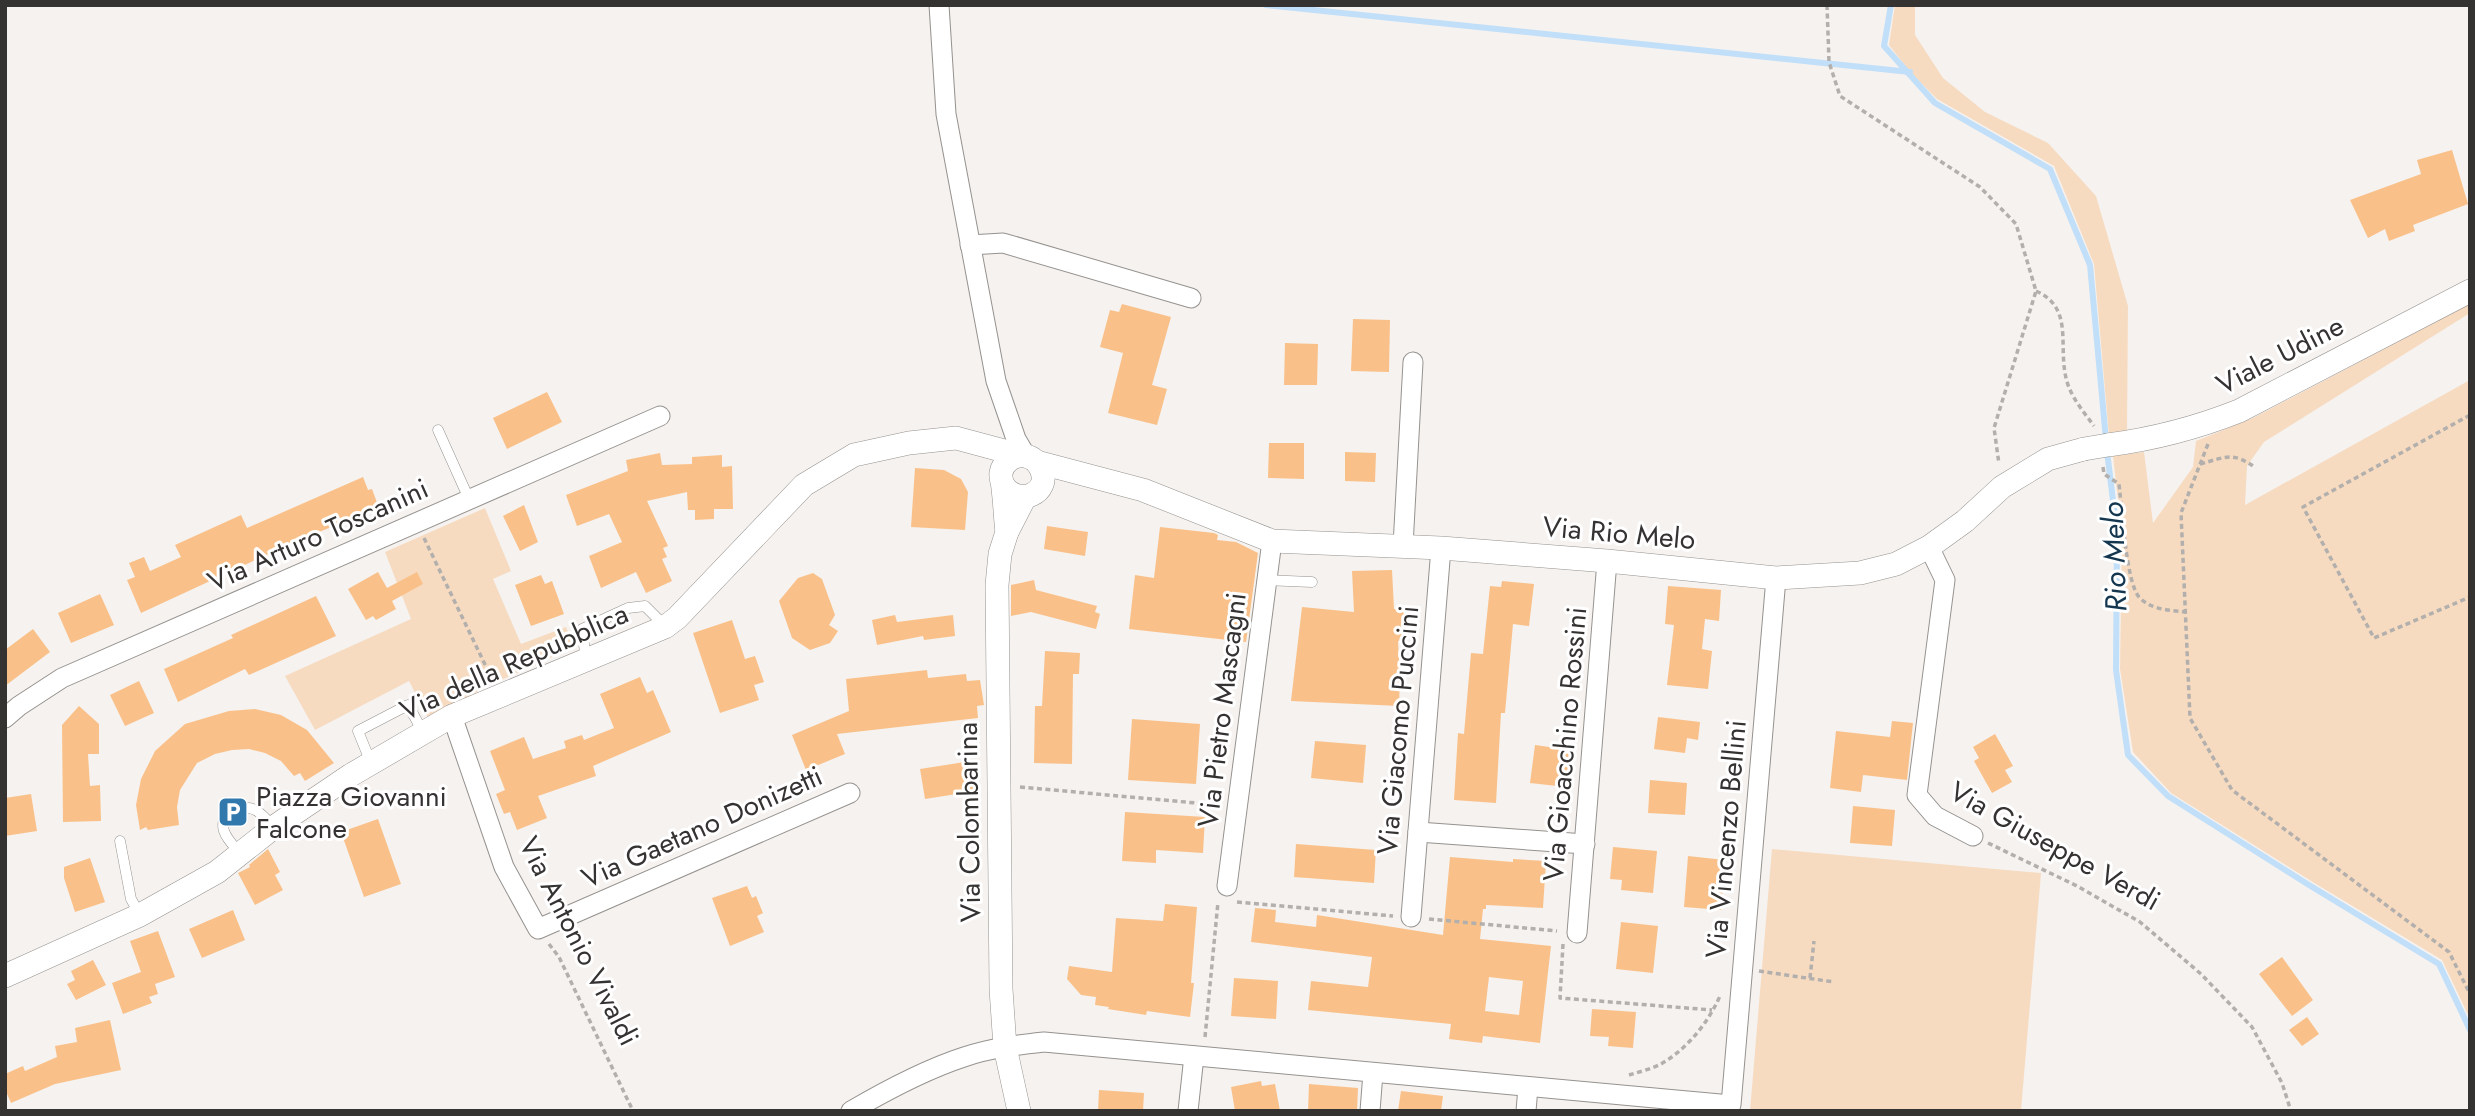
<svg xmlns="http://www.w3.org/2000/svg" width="2475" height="1116" viewBox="0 0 2475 1116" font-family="Jost,sans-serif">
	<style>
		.green { fill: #f6dbc1 }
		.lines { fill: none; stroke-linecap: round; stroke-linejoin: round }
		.stream { stroke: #c1dff9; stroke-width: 6 }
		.building { fill: #f9c189; fill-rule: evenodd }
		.service-casing { stroke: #95928f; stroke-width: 11 }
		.minor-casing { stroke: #95928f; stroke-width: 21 }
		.tertiary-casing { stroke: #95928f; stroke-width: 24 }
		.path { stroke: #b2afac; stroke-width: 3.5; stroke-dasharray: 5 3.5; stroke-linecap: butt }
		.service { stroke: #fff; stroke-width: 10 }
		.minor { stroke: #fff; stroke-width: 19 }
		.tertiary { stroke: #fff; stroke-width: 23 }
		.tertiary-bridge-casing { stroke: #95928f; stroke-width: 24; stroke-linecap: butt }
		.tertiary-bridge { stroke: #fff; stroke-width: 23 }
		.labels { text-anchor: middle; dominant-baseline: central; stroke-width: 6; stroke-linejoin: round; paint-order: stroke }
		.street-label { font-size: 28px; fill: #353332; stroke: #fff }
		.poi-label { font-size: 28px; fill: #353332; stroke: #fff; text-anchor: start }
		.water-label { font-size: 30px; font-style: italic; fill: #14364f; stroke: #fff }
	</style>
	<rect width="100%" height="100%" fill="#f6f2ef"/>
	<g class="green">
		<path d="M1895,5H1915V35L1943,78L1985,112L2048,143L2096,196L2128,306L2127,432L2109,436L2094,264L2054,166L1937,99L1910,72L1889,45Z"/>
		<path d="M2470,304V313L2264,442L2247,466L2245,505L2470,380V1019L2442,960L2311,881L2171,793L2133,752L2120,669L2122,534L2113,456L2144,452L2153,523L2193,467L2196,441L2253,418Z"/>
		<path d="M485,508L511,571L493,579L521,644L566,627L574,647L486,687L428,718L409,681L315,730L285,676L411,619L385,552Z"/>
		<path d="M1772,849L2041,873L2021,1111H1750Z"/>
	</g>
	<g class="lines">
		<g class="stream">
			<path d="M1266,5L1910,72"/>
			<path d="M1891,5L1884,46L1935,103L2050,169L2090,265L2106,440"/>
			<path d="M2107,451L2117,534L2116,670L2128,755L2168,796L2309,885L2439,964L2470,1030"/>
		</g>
	</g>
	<g class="building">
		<path d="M2452,150L2468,204L2413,225L2415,231L2389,241L2385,229L2368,238L2350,200L2421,174L2417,160Z"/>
		<path d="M1122,304L1171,317L1152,385L1167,389L1157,425L1108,413L1123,353L1100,347L1110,310L1119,312Z"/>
		<path d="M1353,319L1390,320L1389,372L1351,371Z"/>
		<path d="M1285,343L1318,344L1317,385H1284Z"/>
		<path d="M547,392L562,422L507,449L493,418Z"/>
		<path d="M1269,443H1304V479L1268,478Z"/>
		<path d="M1345,452L1376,453L1375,482L1345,481Z"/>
		<path d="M660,453L662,465L692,464V457L722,455V467L732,466L733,509H714V519L695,520V510H688L687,492L647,501L668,546L663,548L667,557L662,559L672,581L646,593L636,572L601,588L589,556L622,542L609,514L577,526L566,495L628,471L626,460Z"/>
		<path d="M915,468L944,470L961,479L968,492L965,530L911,527Z"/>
		<path d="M363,477L368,490L372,489L379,508L314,534L315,536L277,554L275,551L141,613L127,580L135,577L129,563L144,557L150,571L181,557L175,545L241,515L247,528Z"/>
		<path d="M524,505L538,542L520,551L503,516Z"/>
		<path d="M1047,526L1088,532L1085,556L1044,549Z"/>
		<path d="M1160,527L1214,533L1218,535L1217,540L1236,542L1258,553L1246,642L1129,629L1135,575L1154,578Z"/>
		<path d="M1392,570L1394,609H1406L1407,640L1398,641L1400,677L1399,706L1291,701L1302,607L1354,612L1352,571Z"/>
		<path d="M378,572L387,588L417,572L423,584L392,601L396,609L376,620L373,616L366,620L348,589Z"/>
		<path d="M813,573L822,579L835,615L829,625L838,631L830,643L810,650L792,638L779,601L798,578Z"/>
		<path d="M541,575L545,584L552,581L564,614L531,626L515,585Z"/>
		<path d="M1034,580L1036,590L1097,606L1095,612L1100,614L1096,629L1031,612L1011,616V585Z"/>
		<path d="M1502,581L1534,584L1529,626L1513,624L1505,713H1501L1496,803L1454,800L1458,733L1464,734L1471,653L1483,654L1490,586L1501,587Z"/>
		<path d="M1668,586L1721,590L1719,621L1705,619L1702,649L1712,651L1708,689L1667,685L1674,625L1665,624Z"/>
		<path d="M100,594L114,625L71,643L58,613Z"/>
		<path d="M316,596L336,636L249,675L245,669L178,702L164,669L233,638L231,635Z"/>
		<path d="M895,615L897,622L953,615L955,636L924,640L923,636L877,645L872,620Z"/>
		<path d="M732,620L745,659L755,656L764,682L754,685L759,700L720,713L693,633Z"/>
		<path d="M33,629L50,652L5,686V650Z"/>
		<path d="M1045,651L1080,653L1079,674H1073L1072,764L1034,763L1035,706H1042Z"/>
		<path d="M927,670L928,678L966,674L967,681L980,680L984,705L977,706L978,718L837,734L845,754L806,770L792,735L849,711L846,679Z"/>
		<path d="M640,677L647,693L653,690L671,732L593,766L596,776L538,796L547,818L517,830L510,812L504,814L496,794L505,790L490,751L524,737L533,759L566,748L564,741L582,735L584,740L614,728L600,694Z"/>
		<path d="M139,681L154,713L125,726L110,695Z"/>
		<path d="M79,706L99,724V754H88L90,786L100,785L101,821L63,822L62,725Z"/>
		<path d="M255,709L281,715L307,730L334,763L305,781L300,773L294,776L281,761L265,753L249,749L232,750L215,754L197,763L180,790L177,807L179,825L148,830L146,827L140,830L136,805L141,779L155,751L185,724L229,711Z"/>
		<path d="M1658,717L1700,722L1698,740L1687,738L1685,753L1654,749Z"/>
		<path d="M1132,719L1200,724L1196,784L1128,780Z"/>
		<path d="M1892,721L1913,723L1907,780L1863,775L1861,792L1830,788L1836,731L1890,737Z"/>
		<path d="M1995,734L2013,766L2005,770L2012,782L1992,793L1974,761L1979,758L1973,747Z"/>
		<path d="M1315,741L1366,745L1363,783L1311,778Z"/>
		<path d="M1535,745L1571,750L1566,787L1530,783Z"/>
		<path d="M971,761L976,791L925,799L920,769Z"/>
		<path d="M1650,780L1687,783L1685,815L1648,813Z"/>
		<path d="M31,794L37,831L5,836V798Z"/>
		<path d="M1853,806L1895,810L1892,846L1850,843Z"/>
		<path d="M1125,812L1205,817L1203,853L1156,850V863L1122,861Z"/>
		<path d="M378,819L401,884L364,897L341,832Z"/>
		<path d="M1296,844L1376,850L1374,883L1294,877Z"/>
		<path d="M1613,847L1657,851L1653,893L1621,890L1622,880L1610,879Z"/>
		<path d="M268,849L280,872L275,875L283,890L255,905L238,873L250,867L249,865Z"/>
		<path d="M1688,856L1725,860L1721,910L1684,907Z"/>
		<path d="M1450,857L1513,862V859L1546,861L1543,908L1486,905V909H1483L1480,939L1551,946L1540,1043L1483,1036L1482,1043L1449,1039L1451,1024L1308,1010L1311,981L1368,987L1372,957L1251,942L1255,908L1276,910L1275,922L1316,927L1317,915L1443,935ZM1489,977L1523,981L1519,1015L1485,1011Z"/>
		<path d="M90,858L105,902L75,912L64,878V867Z"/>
		<path d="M747,886L752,898L756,896L763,913L757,916L764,932L730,946L712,898Z"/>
		<path d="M1165,904L1197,907L1191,983H1194L1190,1017L1147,1011L1146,1015L1108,1009L1109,1007L1095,1005L1096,997L1081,995L1067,979L1069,966L1112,972L1116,918L1163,921Z"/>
		<path d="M233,910L245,940L202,958L189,929Z"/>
		<path d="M1621,922L1658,926L1653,973L1616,969Z"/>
		<path d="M158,931L175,977L155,984L158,994L149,997L152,1003L123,1014L112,983L141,972L130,941Z"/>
		<path d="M2282,957L2313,1000L2292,1016L2259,974Z"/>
		<path d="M93,960L106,985L76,1000L67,984L75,980L71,971Z"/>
		<path d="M1234,978L1278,981L1276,1019L1231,1016Z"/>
		<path d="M1592,1009L1636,1012L1633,1048L1608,1046L1609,1037L1590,1036Z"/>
		<path d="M2307,1017L2319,1034L2302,1046L2289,1030Z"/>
		<path d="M110,1020L121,1070L55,1084L11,1103L5,1089V1074L23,1066L25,1071L57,1057L55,1046L77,1042L75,1028Z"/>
		<path d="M1261,1081L1262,1086L1275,1084L1280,1111H1235L1231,1087Z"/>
		<path d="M1309,1084L1358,1088L1357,1111H1308Z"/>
		<path d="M1099,1090L1144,1093L1143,1111H1098Z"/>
		<path d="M1401,1091L1443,1096L1441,1111H1398Z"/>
	</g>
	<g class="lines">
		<g class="service-casing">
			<g id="service">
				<path d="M438,430L469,499"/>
				<path d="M1267,580L1312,582"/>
				<path d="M586,660L582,629L628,608L645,606L665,626"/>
				<path d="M371,763L358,731L408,705L423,732"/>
				<path d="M120,841L131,899L140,915"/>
				<path d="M240,853C235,847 227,840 224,831C218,812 244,802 257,811C263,815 268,821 273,826"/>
			</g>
		</g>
		<g class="minor-casing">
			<g id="minor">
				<path d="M939,5L946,114L996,381L1016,439L1026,456"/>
				<path d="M970,245L1003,243L1191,298"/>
				<path d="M1403,546L1413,362"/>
				<path d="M1929,547L1945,580L1917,795L1935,816L1973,836"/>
				<path d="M452,716L504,867L538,929L850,793"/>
				<path d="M5,718L19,706L62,678L660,416"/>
				<path d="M1418,832L1585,844"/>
				<path d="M1227,886L1272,541"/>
				<path d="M1411,917L1441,548"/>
				<path d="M1577,933L1607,561"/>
				<path d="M851,1111C887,1090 924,1070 964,1057C990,1048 1017,1045 1044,1042L1731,1105L1776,578"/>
				<path d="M1188,1111L1194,1056"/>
				<path d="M1370,1111L1373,1073"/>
				<path d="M1526,1111L1528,1087"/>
			</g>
		</g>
		<g class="tertiary-casing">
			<g id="tertiary">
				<path d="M2108,445C2154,439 2196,428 2239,411L2470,291"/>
				<path d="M1037,462L1143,490L1272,541L1441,548L1607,561L1776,578L1860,573L1896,564L1929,547L1965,521L2002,487L2048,459L2084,449"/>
				<path d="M1003,485C1018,508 1052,493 1041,469C1038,462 1032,457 1025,456C1014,454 1003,462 1001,473C1000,478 1003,483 1003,489C1005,503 1005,517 1007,532"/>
				<path d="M5,976L140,915L217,872L274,827L351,775L452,716L665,627L677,618L804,485L854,455L909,443L956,438L1019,455"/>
				<path d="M1019,1111L1005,1047L1001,989L997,585L1000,554L1007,532L1025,497"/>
			</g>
		</g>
		<g class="path">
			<path d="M1827,5L1829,62L1840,96L1980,187L2016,224L2036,291L1994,428L1999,464"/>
			<path d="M2036,291C2074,308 2058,344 2066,378C2070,396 2083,411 2094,426"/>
			<path d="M2470,415L2303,507L2374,638L2470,597"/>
			<path d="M2208,444L2181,513L2190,718L2232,790L2449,952L2470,994"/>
			<path d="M2200,464C2227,457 2232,451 2256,468"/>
			<path d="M2103,467L2104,474L2119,484C2122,508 2126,582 2139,597C2151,610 2169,610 2185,612"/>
			<path d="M424,538L492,679"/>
			<path d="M1020,787L1218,805"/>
			<path d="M1988,843L2077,886L2140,922L2201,974L2252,1027L2282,1083L2291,1111"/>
			<path d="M1237,902L1393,916"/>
			<path d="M1429,919L1557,931"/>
			<path d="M549,944L559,957L633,1111"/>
			<path d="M1563,944L1560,998L1712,1010"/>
			<path d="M1759,971L1834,982"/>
			<path d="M1810,978L1814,941"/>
			<path d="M1205,1037L1218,902"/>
			<path d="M1629,1075C1639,1072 1651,1069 1661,1064C1687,1049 1708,1023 1720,996"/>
		</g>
		<use href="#service" class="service"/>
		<use href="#minor" class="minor"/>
		<use href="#tertiary" class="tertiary"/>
		<g class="tertiary-bridge-casing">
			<path id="tertiary-bridge" d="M2084,449L2108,445"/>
		</g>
		<use href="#tertiary-bridge" class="tertiary-bridge"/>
	</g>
	<defs>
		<g id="parking-square" transform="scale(1.575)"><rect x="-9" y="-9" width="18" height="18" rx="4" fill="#3178ad" stroke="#fff"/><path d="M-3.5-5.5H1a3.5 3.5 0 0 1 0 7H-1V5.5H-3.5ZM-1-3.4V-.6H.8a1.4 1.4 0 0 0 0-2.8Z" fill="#fff"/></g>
	</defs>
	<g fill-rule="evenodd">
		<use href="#parking-square" x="233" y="812"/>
	</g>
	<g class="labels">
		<g class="street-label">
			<text transform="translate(2280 355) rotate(-27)">Viale Udine</text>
			<text transform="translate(1619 533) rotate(5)">Via Rio Melo</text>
			<text transform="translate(318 535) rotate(-24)">Via Arturo Toscanini</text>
			<text transform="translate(514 662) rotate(-24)">Via della Repubblica</text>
			<text transform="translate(1222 710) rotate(-83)">Via Pietro Mascagni</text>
			<text transform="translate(1398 730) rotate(-85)">Via Giacomo Puccini</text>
			<text transform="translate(1565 744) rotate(-85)">Via Gioacchino Rossini</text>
			<text transform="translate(969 822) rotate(-91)">Via Colombarina</text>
			<text transform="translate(702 827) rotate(-24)">Via Gaetano Donizetti</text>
			<text transform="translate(1726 839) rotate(-85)">Via Vincenzo Bellini</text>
			<text transform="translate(2055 846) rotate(29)">Via Giuseppe Verdi</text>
			<text transform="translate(579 941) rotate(63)">Via Antonio Vivaldi</text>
		</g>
		<g class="poi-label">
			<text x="256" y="796">Piazza Giovanni<tspan x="256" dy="32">Falcone</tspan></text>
		</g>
		<g class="water-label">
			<text transform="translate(2114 557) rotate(-92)">Rio Melo</text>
		</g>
	</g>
	<rect width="2475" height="1116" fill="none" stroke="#353332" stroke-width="14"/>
</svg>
